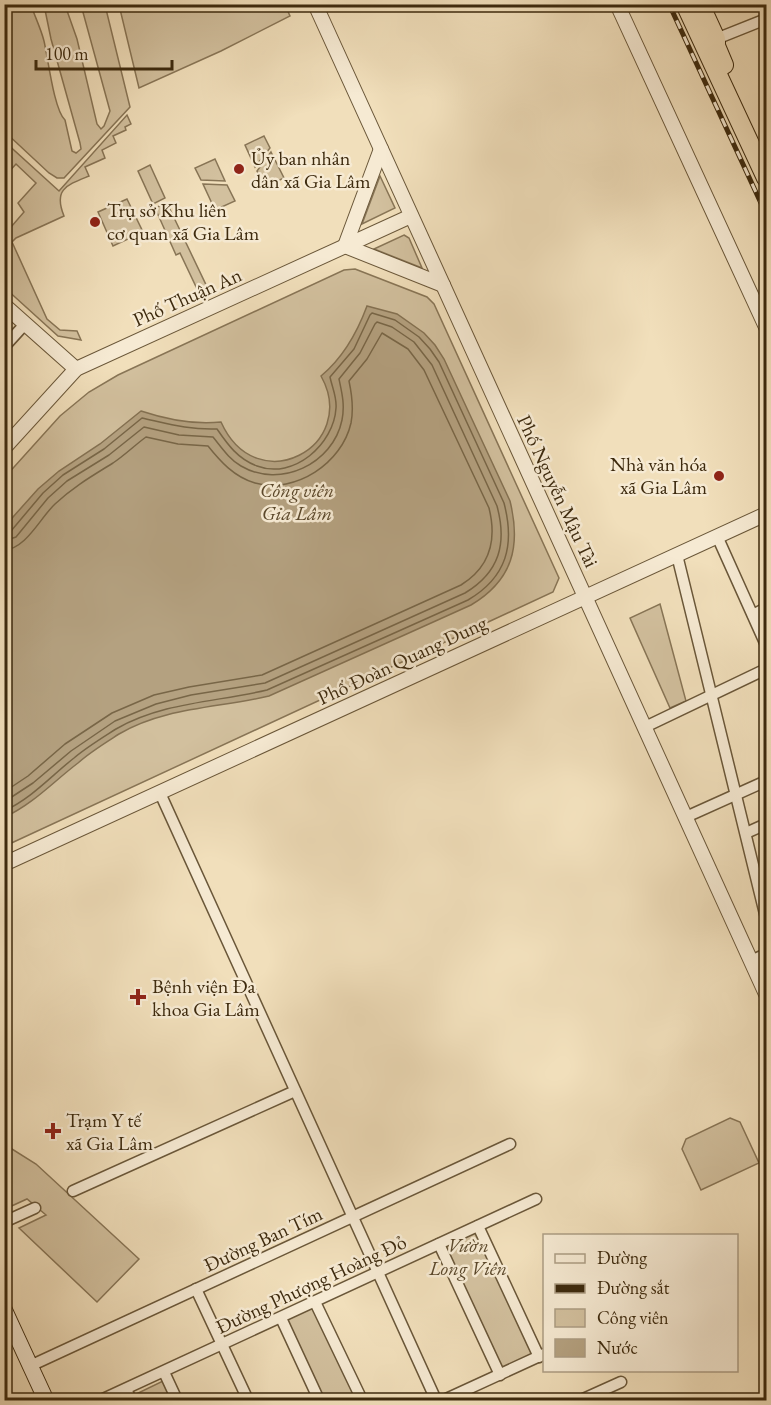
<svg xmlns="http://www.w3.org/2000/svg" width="771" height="1405" viewBox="0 0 771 1405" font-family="'EB Garamond',serif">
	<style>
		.green { fill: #d2c09e; stroke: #887556; stroke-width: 1.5 }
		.water { fill: #b4a180; stroke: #847152; stroke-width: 1.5 }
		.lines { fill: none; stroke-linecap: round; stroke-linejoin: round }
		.shore { stroke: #786647; stroke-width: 1.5 }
		.minor-casing { stroke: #6a5739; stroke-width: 13 }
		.tertiary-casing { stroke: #6a5739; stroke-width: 16 }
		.secondary-casing { stroke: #3d2a0e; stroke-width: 17 }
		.trunk-casing { stroke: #3d2a0e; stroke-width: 20 }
		.minor { stroke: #f6ead3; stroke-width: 10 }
		.tertiary { stroke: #f6ead3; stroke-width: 14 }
		.secondary { stroke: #f6ead3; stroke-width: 15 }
		.trunk { stroke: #f1dfbb; stroke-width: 18 }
		.rail-casing { stroke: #3d2a0e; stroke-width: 5 }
		.rail { stroke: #f6ead3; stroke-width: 3; stroke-dasharray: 9; stroke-linecap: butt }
		.poi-dot { fill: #8f2418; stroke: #f6ead3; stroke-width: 2 }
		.labels { text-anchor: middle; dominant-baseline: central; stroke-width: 5; stroke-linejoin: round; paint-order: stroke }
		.poi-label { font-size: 20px; fill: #3d2a0e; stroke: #f6ead3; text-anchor: start }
		.street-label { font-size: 20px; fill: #3d2a0e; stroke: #f6ead3 }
		.park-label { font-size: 20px; font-style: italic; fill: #5b482b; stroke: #f6ead3 }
	</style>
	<rect width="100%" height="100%" fill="#f1dfbb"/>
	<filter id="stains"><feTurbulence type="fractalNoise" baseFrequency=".00333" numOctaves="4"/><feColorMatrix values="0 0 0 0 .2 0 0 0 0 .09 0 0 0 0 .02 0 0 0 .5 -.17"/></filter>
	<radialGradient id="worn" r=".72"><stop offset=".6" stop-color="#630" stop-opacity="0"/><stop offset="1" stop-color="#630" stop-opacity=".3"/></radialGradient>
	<g class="green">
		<path d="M4,5H31C35,17 41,29 44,41C48,58 54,110 65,120L72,151L76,153L81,149L80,143L51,39L44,5H65L77,39L97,124L101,129L104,126L110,111L81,5H105L130,107L64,178H57L49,173L5,132Z"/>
		<path d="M119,5H285L290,16L221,51L139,88Z"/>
		<path d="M127,115L131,124L125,127L126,130L113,136L116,143L102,150L105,158L85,167L89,176C67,185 53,189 64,216L16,238L12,242L47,319L60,330L77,331L81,340L58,336L5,288V234L24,212L18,203L36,183L16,164L5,176V142L59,191Z"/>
		<path d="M264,136L270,148L255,167L245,145Z"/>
		<path d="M271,152L284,178L265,187L257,171Z"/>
		<path d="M215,159L225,181L201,180L195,168Z"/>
		<path d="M150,165L165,198L153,204L138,171Z"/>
		<path d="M380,176L395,208L362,224Z"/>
		<path d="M203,184L227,185L235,201L215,210Z"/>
		<path d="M127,199L143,232L113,246L98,212Z"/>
		<path d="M167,203L208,289L199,293L180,253L176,255L155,208Z"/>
		<path d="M404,235L409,238L422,268L374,249Z"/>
		<path d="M355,269L427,297L434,304L559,578L553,592L5,846V477L60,416L89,392L118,375L344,270Z"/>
		<path d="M660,604L686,701L670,708L630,618Z"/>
		<path d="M730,1118L740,1122L759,1163L701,1190L682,1149L686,1139Z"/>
		<path d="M4,1144L36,1164L139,1259L97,1302L19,1228L46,1215L27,1199L5,1209Z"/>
		<path d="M478,1226L539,1357L499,1375L439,1244Z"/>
		<path d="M315,1302L362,1400H319L281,1318Z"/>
		<path d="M163,1381L172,1400H137L134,1395Z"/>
	</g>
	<path class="water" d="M367,306L397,314L424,333L435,345L444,359L510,501C521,546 513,580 471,605L269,696C219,708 165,707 119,734C105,743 90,752 78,763C53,782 33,804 5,817L4,531L13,517L38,489L59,471L100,444L141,411C168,420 193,425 221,422C257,502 360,446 321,376C344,357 357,333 367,306Z"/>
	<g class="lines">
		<g class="shore">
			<path d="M4,533L11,531L43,493L63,475L104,449L142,418C169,424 189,430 217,429C228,445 238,459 257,466C294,480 334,444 336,408C337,397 332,387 330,377L354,349L370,315L372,313L395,320L419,337L430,349L439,362L504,503C515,545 507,577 468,600L267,690C217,702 163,702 116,729C102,738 87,747 74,758C51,776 32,798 4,811"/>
			<path d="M4,541L16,537L48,498L67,481L109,455L144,427L179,435L213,437C222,448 229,459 241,466C280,489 333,464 342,420C345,405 342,393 339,379L360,353L375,324L377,322L392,327L414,342L432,365L497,506C507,543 500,572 465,593L265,683L191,695L156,704L115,721L71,751L33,783L4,802"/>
			<path d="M4,550C26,549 40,518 55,504C73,487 92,476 113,463C125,455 135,445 146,437L178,444L208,446C220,461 234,477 255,483C296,494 342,463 351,423C354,408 352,395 349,381L367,359L382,333L408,349L424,370L489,508C497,540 490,567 461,585L262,675L189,687L154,695L112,713L65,744L28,776L4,792"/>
		</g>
		<g class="minor-casing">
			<g id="minor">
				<path d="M716,39L766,19"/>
				<path d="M4,347L25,324"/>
				<path d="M717,536L766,645"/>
				<path d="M677,555L766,918"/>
				<path d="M753,615L766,608"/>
				<path d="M645,727L766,669"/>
				<path d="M160,793L436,1400"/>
				<path d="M686,817L766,781"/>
				<path d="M746,833L766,824"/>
				<path d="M751,961L766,954"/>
				<path d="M73,1191L295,1091"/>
				<path d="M4,1222L35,1208"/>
				<path d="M478,1226L539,1357"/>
				<path d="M439,1244L500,1375"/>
				<path d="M196,1289L248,1400"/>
				<path d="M315,1302L362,1400"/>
				<path d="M281,1318L319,1400"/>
				<path d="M30,1366L510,1144"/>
				<path d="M164,1372L177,1400"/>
				<path d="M126,1389L131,1400"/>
				<path d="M101,1400L536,1199"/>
				<path d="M444,1400L544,1354"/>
				<path d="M581,1400L621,1382"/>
			</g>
		</g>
		<g class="tertiary-casing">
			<g id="tertiary">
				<path d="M315,4L766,994"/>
				<path d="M617,4L766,327"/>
				<path d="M345,246L443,285"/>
				<path d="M345,246L381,149"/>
				<path d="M4,305L76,369"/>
				<path d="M4,448L76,369L411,216"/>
				<path d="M4,864L766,514"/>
			</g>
		</g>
		<g class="secondary-casing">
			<path id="secondary" d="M4,1309L46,1400"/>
		</g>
		<g class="trunk-casing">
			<g id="trunk">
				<path d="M685,4L766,178"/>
				<path d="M700,4L716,39V46L724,65"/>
			</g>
		</g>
		<use href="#minor" class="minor"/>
		<use href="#tertiary" class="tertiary"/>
		<use href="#secondary" class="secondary"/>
		<use href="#trunk" class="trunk"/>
		<g class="rail-casing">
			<path id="rail" d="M669,4L766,214"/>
		</g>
		<use href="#rail" class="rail"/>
	</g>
	<g class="poi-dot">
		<circle cx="239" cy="169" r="6"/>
		<circle cx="95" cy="222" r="6"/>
		<circle cx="719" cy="476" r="6"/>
		<path d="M135 988h6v6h6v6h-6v6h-6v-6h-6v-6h6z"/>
		<path d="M50 1122h6v6h6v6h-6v6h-6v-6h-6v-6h6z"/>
	</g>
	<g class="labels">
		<g class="poi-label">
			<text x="251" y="158">Ủy ban nhân<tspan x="251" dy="23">dân xã Gia Lâm</tspan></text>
			<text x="107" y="210">Trụ sở Khu liên<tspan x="107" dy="23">cơ quan xã Gia Lâm</tspan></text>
			<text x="707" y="464" text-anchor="end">Nhà văn hóa<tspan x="707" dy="23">xã Gia Lâm</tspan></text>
			<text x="152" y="986">Bệnh viện Đa<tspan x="152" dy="23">khoa Gia Lâm</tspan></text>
			<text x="66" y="1120">Trạm Y tế<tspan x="66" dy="23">xã Gia Lâm</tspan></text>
		</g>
		<g class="street-label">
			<text transform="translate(187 297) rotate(-24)">Phố Thuận An</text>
			<text transform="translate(558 491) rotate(65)">Phố Nguyễn Mậu Tài</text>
			<text transform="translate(402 660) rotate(-25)">Phố Đoàn Quang Dung</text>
			<text transform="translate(263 1239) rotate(-25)">Đường Ban Tím</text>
			<text transform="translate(311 1284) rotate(-25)">Đường Phượng Hoàng Đỏ</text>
		</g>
		<g class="park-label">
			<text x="297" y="490">Công viên<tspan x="297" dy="23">Gia Lâm</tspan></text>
			<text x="468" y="1245">Vườn<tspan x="468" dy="23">Long Viên</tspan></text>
		</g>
	</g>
	<rect width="771" height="1405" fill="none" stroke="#f1dfbb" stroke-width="24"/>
	<rect x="6" y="6" width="759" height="1393" fill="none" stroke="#3d2a0e" stroke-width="3"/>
	<rect x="12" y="12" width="747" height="1381" fill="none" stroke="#3d2a0e" stroke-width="1.5"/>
	<rect x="543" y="1234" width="195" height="138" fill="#f6ead3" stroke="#ac9d84" stroke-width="1.5"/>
	<rect x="555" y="1254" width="30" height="9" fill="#f6ead3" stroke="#ac9d84" stroke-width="1.5"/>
	<text x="597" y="1264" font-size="18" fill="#3d2a0e">Đường</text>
	<rect x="555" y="1284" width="30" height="9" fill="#3d2a0e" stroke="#ac9d84" stroke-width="1.5"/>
	<text x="597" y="1294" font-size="18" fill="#3d2a0e">Đường sắt</text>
	<rect x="555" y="1309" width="30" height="18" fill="#d2c09e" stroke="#ac9d84" stroke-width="1.5"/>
	<text x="597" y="1324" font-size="18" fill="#3d2a0e">Công viên</text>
	<rect x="555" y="1339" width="30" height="18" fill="#b4a180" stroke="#ac9d84" stroke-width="1.5"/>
	<text x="597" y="1354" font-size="18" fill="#3d2a0e">Nước</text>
	<path d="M36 60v9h136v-9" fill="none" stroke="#3d2a0e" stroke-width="3"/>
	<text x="45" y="60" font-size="18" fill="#3d2a0e" stroke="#f6ead3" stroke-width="4.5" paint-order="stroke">100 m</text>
	<rect width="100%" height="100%" filter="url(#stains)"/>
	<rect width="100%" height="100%" fill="url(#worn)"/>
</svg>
